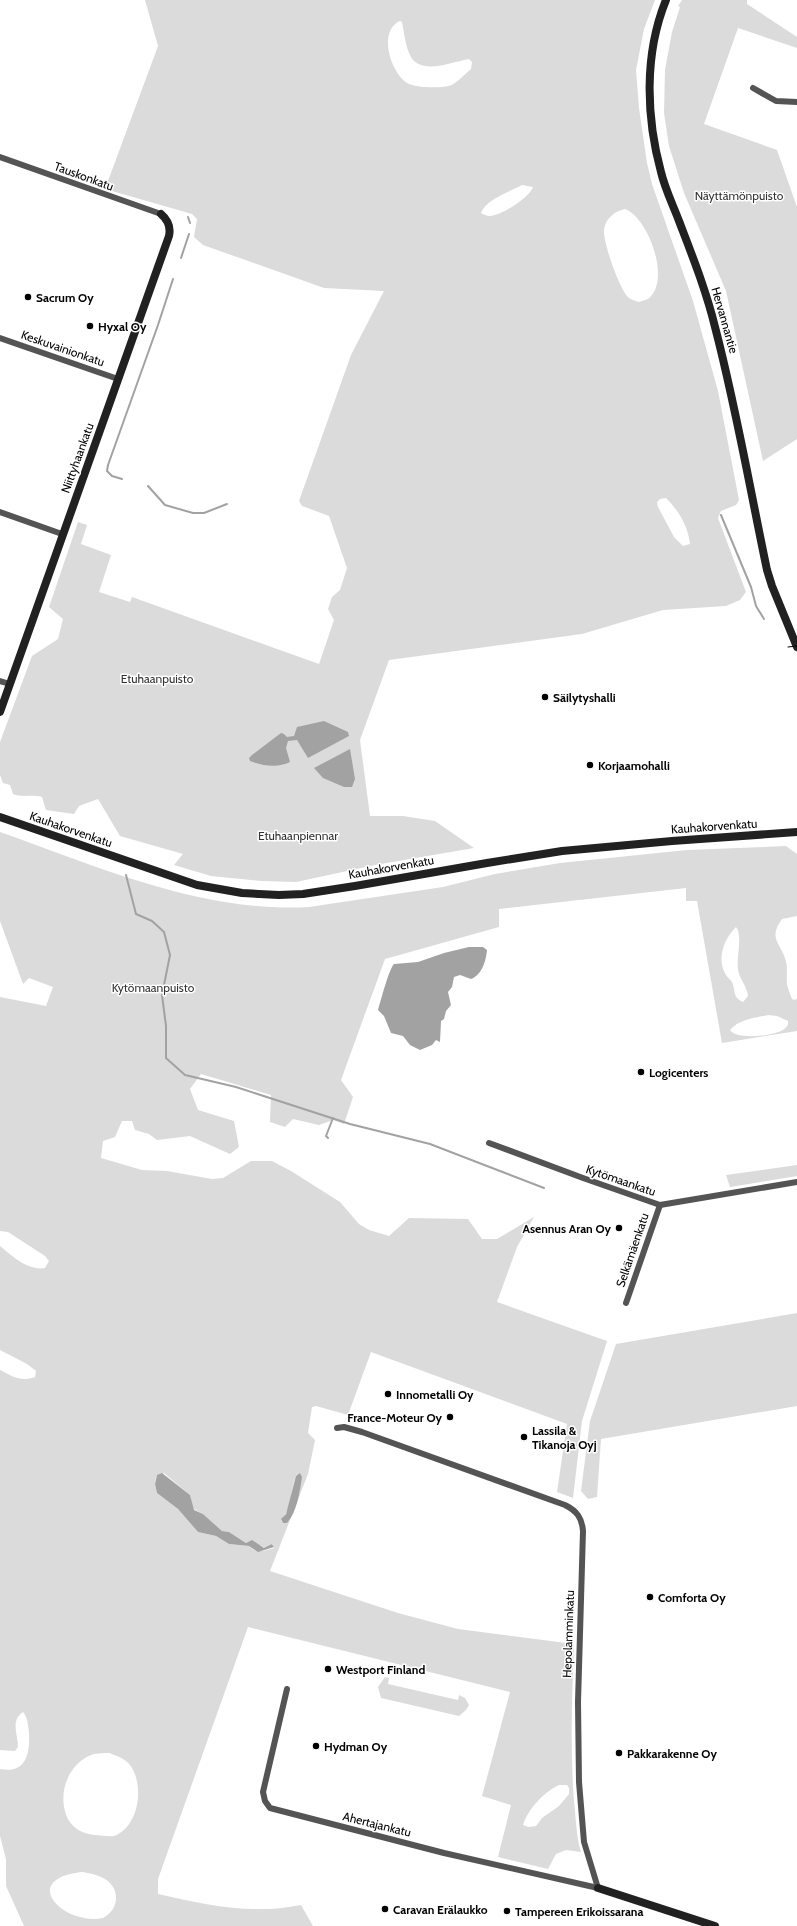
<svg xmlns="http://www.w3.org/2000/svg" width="797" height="1926" viewBox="0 0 797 1926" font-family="Cabin,sans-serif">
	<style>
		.green { fill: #dbdbdb; fill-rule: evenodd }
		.water { fill: #a2a2a2 }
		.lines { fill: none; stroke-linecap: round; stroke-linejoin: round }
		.stream { stroke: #a2a2a2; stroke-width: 2 }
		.street { stroke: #545454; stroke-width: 6 }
		.secondary { stroke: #212121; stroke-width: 8 }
		.tram { stroke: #000; stroke-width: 1 }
		.poi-dot { fill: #000; stroke: #fff; stroke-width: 1.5 }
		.labels { text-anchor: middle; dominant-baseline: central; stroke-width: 3; stroke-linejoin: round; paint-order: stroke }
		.street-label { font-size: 12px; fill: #000; stroke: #fff }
		.park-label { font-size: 12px; fill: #323232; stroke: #fff }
		.poi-label { font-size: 12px; font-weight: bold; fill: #000; stroke: #fff; text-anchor: start }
	</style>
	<rect width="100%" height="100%" fill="#fff"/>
	<g class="green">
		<path d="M145,0H655L644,29L636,70L639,108L647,163L652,184L693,301L718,391L739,500L736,505L721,511L718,518L746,592L740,600L726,606L663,610L582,634L389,660L360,740L370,816H403L435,821L474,848L375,865L296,882L262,881L211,876L174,865L183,854L120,836L98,799L79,806L74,814L46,810L42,797C31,794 23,798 13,794L10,785L3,783L0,775V742L32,656L58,639L63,619L49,607L78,522L87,525L81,544L111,555L99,592L130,602L132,597L319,664L334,620L328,609L332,597L340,590L347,568L329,516L302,506L299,501L351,355L384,291L324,288L203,245L194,237L197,219L192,214L105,189L158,46ZM400,21L402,22C404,32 405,43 409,53C418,77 451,62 469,59L472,62L471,69C465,74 456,84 449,86C439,88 419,88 409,84C391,75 377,31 400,21ZM522,185L533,187C530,197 501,216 490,216C487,216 483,214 481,213C486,199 510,192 522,185ZM625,209C648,217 672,281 648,299C645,300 642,301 639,302C635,301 630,299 628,297C619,288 603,242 604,230C605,219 615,211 625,209ZM666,498C679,511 688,526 690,544L683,546L674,537L658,507L657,502L660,499Z"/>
		<path d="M682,0H747V4L797,37V48L738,28L704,124L777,150L797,207V439L763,461L726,291L684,193L669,146L664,113L665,70L672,32L680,7L678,6Z"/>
		<path d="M0,832C99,867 202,913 309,907L443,887L495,874L560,863L687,850L786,846L797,854V916L782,919C767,940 782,943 786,962C788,969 786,977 787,984C788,989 790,994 792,999L795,1000L797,998V1031L722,1043L697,901H686V888L499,909V927L385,959L341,1080L353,1097L344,1124L333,1120L319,1125L293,1119L285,1127L270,1122L271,1095L201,1074L190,1089L198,1110L234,1121L239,1147L230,1154L190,1136L157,1140L149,1134L135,1130L132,1121H122L115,1137L103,1141L101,1158L142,1170L167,1171L212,1179L223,1178L251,1161H272L291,1171L340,1202L359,1224L369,1230L389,1236L409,1218L468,1219L482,1239H497L534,1217L517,1247L497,1302L607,1341L582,1421L573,1498L557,1492L567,1424L371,1352L348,1415L316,1406L312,1407L308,1433L315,1440L308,1474L270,1571L398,1613L458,1629L574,1644C572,1696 570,1749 574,1801C576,1818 576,1836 581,1852L566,1850L556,1854L548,1869L498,1857L511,1805L482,1796L510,1692L248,1627L158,1879V1894C206,1905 252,1915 301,1905L313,1926H24L6,1886V1859L0,1836V1769C26,1774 30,1754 29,1733C28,1725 28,1718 23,1712C10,1721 18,1734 18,1747L15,1751L0,1750V1370C14,1377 20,1382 35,1377L36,1371L27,1364L0,1350V1246C12,1256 28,1271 45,1268L49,1261L45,1256L8,1232L0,1231V997L46,1006L53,987L29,978L23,984L0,921ZM736,927C743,935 736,959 738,970C740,980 747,986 748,996L743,1002C732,997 736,991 732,982C730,979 727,977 726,975C716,959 724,939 736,927ZM768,1015L777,1016L788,1021V1025C786,1027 784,1030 781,1031C771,1036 736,1040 730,1030C739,1019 755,1018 768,1015ZM164,1473L190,1495L192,1508L203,1514L222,1531L229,1532L246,1543L251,1541L265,1548L273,1544L274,1548L263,1551L254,1550L249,1546L229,1544L216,1536L198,1532L178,1509L157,1493L155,1484L156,1477ZM297,1474L300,1491L289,1520L283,1523L281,1520C292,1509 290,1488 297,1474ZM109,1753C117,1756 124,1758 130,1765C145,1785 139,1827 114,1836C109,1837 100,1835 95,1835C84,1834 73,1829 68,1819C56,1795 68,1762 94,1754C99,1753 105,1753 109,1753ZM559,1785H567L569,1788V1794L559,1806L542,1818L536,1826L529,1827L523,1825C528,1809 544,1792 559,1785ZM82,1872C90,1873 98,1875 105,1879C121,1889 119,1910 103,1918C63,1926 18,1879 82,1872Z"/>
		<path d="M797,1165V1176L730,1187L726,1175Z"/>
		<path d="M797,1313V1406L601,1439L597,1497L588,1499L581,1491L590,1421L616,1344Z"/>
		<path d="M385,1677L389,1678L388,1684L458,1700L459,1695L465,1698L469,1705L466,1710L459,1716L381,1698L378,1687Z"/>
	</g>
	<g class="water">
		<path d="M324,721L348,732L349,736L308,758L297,740L288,741L286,748L290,762C278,768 263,766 250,761L249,758L252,755L281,733L284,734L287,737L294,736L297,727Z"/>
		<path d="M350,749L355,779L352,787H344L323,778L314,768Z"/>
		<path d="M469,947H483L487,950C486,961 482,975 471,979L460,975L454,977L452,987L448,992L451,1005L446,1011L444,1019L441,1021L440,1042L436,1040L432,1045L420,1050L410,1045L403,1036L391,1033L384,1016L378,1010C381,1000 389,969 394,964L418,962L444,953Z"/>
		<path d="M162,1473L190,1495L194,1510L203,1514L222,1531L229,1532L246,1543L252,1540L264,1548L272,1544L274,1547L258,1552L249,1546L229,1544L216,1536L198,1532L178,1509L157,1493L155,1484L157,1475Z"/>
		<path d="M300,1473L302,1477C300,1491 297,1512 287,1523H283L281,1519L286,1514L296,1476Z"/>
	</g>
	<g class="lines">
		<g class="stream">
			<path d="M188,217L190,223"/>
			<path d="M181,258L189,234"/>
			<path d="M122,479L112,476L107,471L108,465L158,325L173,279"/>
			<path d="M148,486L165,505L193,513H204L227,504"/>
			<path d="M721,515L751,587L756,606L764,619"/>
			<path d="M126,875L136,914L152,921L164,932L170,955L162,995L166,1026V1058L185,1075L236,1087L350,1124L430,1144L544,1188"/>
			<path d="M328,1138L326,1136L333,1118"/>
		</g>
		<g class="street">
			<path d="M753,88L776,101L797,102"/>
			<path d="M0,157L161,214"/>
			<path d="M0,338L118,379"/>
			<path d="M0,512L62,534"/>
			<path d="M0,681L10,684"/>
			<path d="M489,1143L583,1178L660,1205L797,1182"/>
			<path d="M626,1303L660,1205"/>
			<path d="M337,1428L344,1427L362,1432L565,1505C577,1511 582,1518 583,1531L578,1702L579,1782L584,1842L598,1888"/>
			<path d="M287,1689L263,1792L265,1801L270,1808L444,1853L598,1888"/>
		</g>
		<g class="secondary">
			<path d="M666,0C644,54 646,117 661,172C665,189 673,205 679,221C692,255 706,290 715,327C736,407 750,489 767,570L772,586L797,647"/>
			<path d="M0,712L169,236C171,227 168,220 161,214"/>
			<path d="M0,817L197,885L242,893L279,895L303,894L355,886L487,863L562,851L672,841L797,832"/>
			<path d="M598,1888L715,1926"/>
		</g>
		<path class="tram" d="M788,647L797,646"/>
	</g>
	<g class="poi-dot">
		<circle cx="28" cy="297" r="4"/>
		<circle cx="90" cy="326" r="4"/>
		<circle cx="545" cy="697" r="4"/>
		<circle cx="590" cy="765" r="4"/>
		<circle cx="641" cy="1072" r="4"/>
		<circle cx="619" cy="1228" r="4"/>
		<circle cx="388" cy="1394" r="4"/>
		<circle cx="450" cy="1417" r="4"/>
		<circle cx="524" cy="1437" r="4"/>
		<circle cx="650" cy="1597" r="4"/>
		<circle cx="328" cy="1669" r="4"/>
		<circle cx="316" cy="1746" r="4"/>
		<circle cx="619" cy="1753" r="4"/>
		<circle cx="385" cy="1909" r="4"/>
		<circle cx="507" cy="1911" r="4"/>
	</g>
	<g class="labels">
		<g class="street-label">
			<text transform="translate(84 176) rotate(20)">Tauskonkatu</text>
			<text transform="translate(725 320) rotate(74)">Hervannantie</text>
			<text transform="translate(63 348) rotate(19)">Keskuvainionkatu</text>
			<text transform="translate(77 458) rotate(-70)">Niittyhaankatu</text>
			<text transform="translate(714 826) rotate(-4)">Kauhakorvenkatu</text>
			<text transform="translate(71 829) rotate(19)">Kauhakorvenkatu</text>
			<text transform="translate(391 867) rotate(-10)">Kauhakorvenkatu</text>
			<text transform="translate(621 1180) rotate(19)">Kytömaankatu</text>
			<text transform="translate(632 1250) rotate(-71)">Selkämäenkatu</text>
			<text transform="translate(568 1634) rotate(-88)">Hepolamminkatu</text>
			<text transform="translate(377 1824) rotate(14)">Ahertajankatu</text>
		</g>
		<g class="park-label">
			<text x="739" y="195">Näyttämönpuisto</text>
			<text x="157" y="678">Etuhaanpuisto</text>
			<text x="298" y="835">Etuhaanpiennar</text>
			<text x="153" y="987">Kytömaanpuisto</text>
		</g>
		<g class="poi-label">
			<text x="36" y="297">Sacrum Oy</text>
			<text x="98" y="326">Hyxal Oy</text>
			<text x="553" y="697">Säilytyshalli</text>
			<text x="598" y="765">Korjaamohalli</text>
			<text x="649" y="1072">Logicenters</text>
			<text x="611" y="1228" text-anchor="end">Asennus Aran Oy</text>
			<text x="396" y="1394">Innometalli Oy</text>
			<text x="442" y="1417" text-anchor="end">France-Moteur Oy</text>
			<text x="532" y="1430">Lassila &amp;<tspan x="532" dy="14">Tikanoja Oyj</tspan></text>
			<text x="658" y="1597">Comforta Oy</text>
			<text x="336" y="1669">Westport Finland</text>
			<text x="324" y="1746">Hydman Oy</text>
			<text x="627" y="1753">Pakkarakenne Oy</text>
			<text x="393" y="1909">Caravan Erälaukko</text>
			<text x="515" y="1911">Tampereen Erikoissarana</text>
		</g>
	</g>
</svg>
